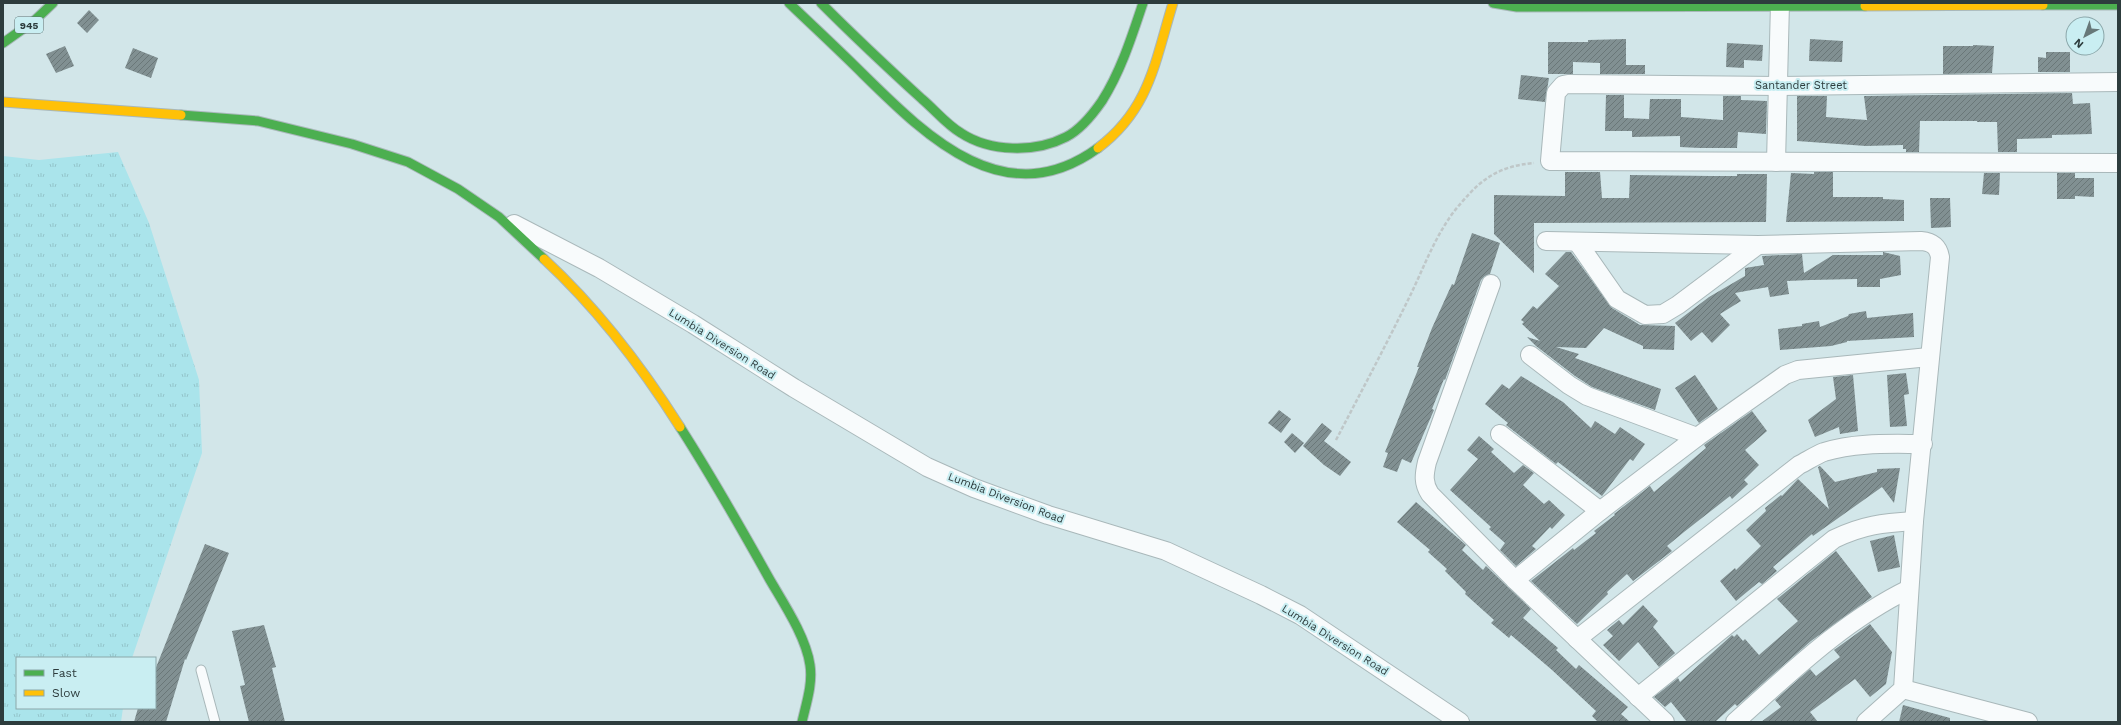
<svg xmlns="http://www.w3.org/2000/svg" width="2121" height="725" viewBox="0 0 2121 725" font-family="'Work Sans',sans-serif">
	<style>
		.grass { fill: url(#grass-tufts) }
		.building { fill: url(#building-hatch) }
		.lines { fill: none; stroke-linecap: round; stroke-linejoin: round }
		.lane-casing { stroke: #a9b8ba; stroke-width: 11 }
		.street-casing { stroke: #a9b8ba; stroke-width: 20 }
		.fast-casing { stroke: #a9b8ba; stroke-width: 11 }
		.slow-casing { stroke: #a9b8ba; stroke-width: 11 }
		.path { stroke: #bfc7c8; stroke-width: 2.5; stroke-dasharray: 4 2; stroke-linecap: butt }
		.lane { stroke: #f8fbfc; stroke-width: 9 }
		.street { stroke: #f8fbfc; stroke-width: 18 }
		.fast { stroke: #4caf50; stroke-width: 9 }
		.slow { stroke: #ffc107; stroke-width: 9 }
		.labels { text-anchor: middle; dominant-baseline: central; stroke-width: 4; stroke-linejoin: round; paint-order: stroke }
		.shield { fill: #c9eef2; stroke: #5c7173; stroke-width: 1 }
		.shield-label { font-size: 10px; font-weight: bold; fill: #2d3c3d }
		.street-label { font-size: 11px; fill: #2d3c3d; stroke: #c9eef2 }
	</style>
	<defs>
		<pattern id="grass-tufts" width="24" height="20" patternUnits="userSpaceOnUse"><rect width="24" height="20" fill="#aae4eb"/><path d="M3 7l-1-3M5 7V3M7 7l1-3M15 17l-1-3M17 17v-4M19 17l1-3" fill="none" stroke="#93c4ca"/></pattern>
		<pattern id="building-hatch" width="6" height="6" patternUnits="userSpaceOnUse"><rect width="6" height="6" fill="#819092"/><path d="M-1 1l2-2M0 6l6-6M5 7l2-2" fill="none" stroke="#6a7778"/></pattern>
	</defs>
	<rect width="100%" height="100%" fill="#d2e6e9"/>
	<path class="grass" d="M118,152L149,223L199,380L202,453L132,658H17V708H123L121,722H3V156L39,160Z"/>
	<g class="building">
		<path d="M89,10L99,20L87,33L77,23Z"/>
		<path d="M1626,39V65H1645V74H1600V63L1573,62V74H1548V42H1588V40Z"/>
		<path d="M1810,39L1843,41L1842,62L1809,61Z"/>
		<path d="M1727,43L1763,45L1762,61L1744,60V68L1726,67Z"/>
		<path d="M1973,45L1994,46L1992,73L1943,74V46H1973Z"/>
		<path d="M65,46L74,66L56,73L46,54Z"/>
		<path d="M133,48L158,58L151,78L125,68Z"/>
		<path d="M2046,52H2070V72H2038V57L2046,58Z"/>
		<path d="M1521,75L1549,78L1545,102L1518,99Z"/>
		<path d="M2072,93L2073,104L2090,103L2092,134L2052,135V138L2017,139V152H1998L1997,122H1977V121H1920L1919,152H1906V149H1903V145L1866,146L1797,141V96H1827L1826,117L1867,120L1864,96Z"/>
		<path d="M1606,95H1624V118L1649,119L1650,99H1681V117L1723,120V96H1741V100L1767,101L1766,134L1738,132L1737,148H1700L1680,147V136L1632,137V131H1605Z"/>
		<path d="M1565,172H1600L1602,198H1629L1630,175L1712,176H1737V174H1767L1766,222L1534,223V273L1494,234V195L1565,196Z"/>
		<path d="M1814,172H1833V197H1883V199L1904,200V221L1786,222L1791,173L1814,174Z"/>
		<path d="M1984,173H2000L1999,195L1982,194Z"/>
		<path d="M2057,173H2075V178H2094V197L2075,196V199H2057Z"/>
		<path d="M1930,198H1950L1951,227L1931,228Z"/>
		<path d="M1472,233L1500,243L1490,274L1485,276L1481,280L1445,380L1444,379L1432,409L1434,410L1411,463L1402,459L1397,472L1383,467L1388,453L1385,452L1419,367H1417L1432,328L1452,284L1454,285Z"/>
		<path d="M1566,252H1571L1612,308L1640,325L1675,326L1674,350L1643,349V346L1604,328L1586,348L1556,347L1579,354L1575,358L1661,389L1655,410L1592,387L1575,376L1536,346L1527,337L1540,341L1522,324L1524,322L1521,320L1533,306L1537,309L1559,286L1545,274Z"/>
		<path d="M1883,252L1900,256L1901,275L1880,279V287H1857V279L1811,280L1787,281L1789,294L1770,297L1768,287L1735,293L1741,301L1720,314L1730,325L1712,343L1702,332L1691,341L1675,323L1709,297L1745,276V268L1764,265L1762,256L1802,254L1804,273L1833,255H1883Z"/>
		<path d="M1866,311L1867,318L1913,313L1914,337L1847,341V342L1831,346L1780,350L1778,329L1802,326V324L1819,321L1820,327L1848,316L1849,314Z"/>
		<path d="M1906,373L1909,394L1904,395L1907,426L1890,427L1887,375Z"/>
		<path d="M1695,375L1718,409L1699,423L1675,388Z"/>
		<path d="M1853,375L1858,431L1840,434L1839,427L1815,437L1808,420L1836,399L1833,377Z"/>
		<path d="M1521,376L1563,402L1591,428L1595,421L1615,434L1620,427L1645,444L1633,461L1630,459L1602,496L1558,462L1556,464L1506,425L1508,423L1485,404L1502,384L1509,389Z"/>
		<path d="M1279,410L1291,419L1281,433L1268,423Z"/>
		<path d="M1752,411L1767,431L1745,450L1759,465L1744,480L1748,484L1732,499L1730,496L1684,532L1667,546L1672,551L1633,581L1627,574L1607,592L1608,594L1577,624L1531,581L1573,548L1574,550L1596,533L1594,531L1615,515L1614,514L1650,486L1654,492L1706,448L1704,445Z"/>
		<path d="M1322,423L1332,431L1324,441L1351,462L1340,476L1324,465L1303,446Z"/>
		<path d="M1292,433L1304,443L1295,453L1284,442Z"/>
		<path d="M1479,436L1494,449L1491,452L1514,473L1523,465L1534,473L1523,485L1544,504L1549,500L1565,515L1552,529L1550,527L1532,546L1536,549L1516,566L1500,550L1505,543L1489,529L1491,527L1450,490L1478,459L1467,450Z"/>
		<path d="M1820,466L1835,482L1877,472V469L1900,468L1894,503L1882,487L1813,536L1812,534L1773,567L1777,571L1762,584L1759,582L1736,601L1720,581L1735,568L1736,570L1761,546L1746,530L1766,511L1765,508L1781,495L1782,496L1798,479L1829,509L1818,467Z"/>
		<path d="M1416,502L1466,545L1462,550L1483,570L1486,566L1531,609L1523,618L1558,648L1556,650L1576,669L1579,665L1628,707L1621,714L1630,722H1598L1592,716L1596,711L1552,670L1511,635L1509,638L1491,623L1494,620L1465,594L1466,592L1445,571L1447,569L1428,552L1430,550L1397,522Z"/>
		<path d="M1894,535L1900,567L1878,572L1870,541Z"/>
		<path d="M205,544L229,553L186,660L185,659L166,722H134L138,708H155V670Z"/>
		<path d="M1836,551L1872,597L1811,641L1737,706L1735,704L1715,722H1687L1671,702L1665,707L1654,697L1678,678L1680,682L1732,635L1734,637L1737,634L1743,641L1745,639L1759,655L1798,621L1777,599Z"/>
		<path d="M1643,605L1658,621L1653,627L1675,653L1659,667L1638,642L1619,661L1603,645L1613,636L1607,630L1619,620L1623,625Z"/>
		<path d="M1870,624L1892,652L1886,684L1870,697L1855,679L1810,712L1818,722H1761L1781,707L1775,700L1810,669L1816,676L1840,657L1834,650Z"/>
		<path d="M264,625L276,667L272,668L285,722H249L240,686L245,685L232,631Z"/>
		<path d="M1903,705L1950,718V722H1899Z"/>
	</g>
	<g class="lines">
		<g class="lane-casing">
			<path id="lane" d="M201,670L215,722"/>
		</g>
		<g class="street-casing">
			<g id="street">
				<path d="M2118,82L1779,86L1568,84L1563,85L1556,93L1550,161L2118,163"/>
				<path d="M1776,162L1780,3"/>
				<path d="M514,224L599,268L693,324L794,388L927,467L974,488L1048,515L1166,551L1261,595L1300,615L1460,722"/>
				<path d="M1546,241L1758,245L1921,241C1932,242 1938,246 1940,257L1914,521L1903,689L1866,722"/>
				<path d="M1578,243L1617,299L1645,315L1663,314L1678,305L1758,245"/>
				<path d="M1491,284L1427,462C1424,475 1423,483 1430,494L1515,580L1665,722"/>
				<path d="M1530,355L1569,385L1587,396L1697,437"/>
				<path d="M1500,434L1600,511"/>
				<path d="M1515,580L1600,511L1697,437L1785,375L1798,370L1929,357"/>
				<path d="M1577,639L1799,465C1807,461 1816,455 1824,452C1856,442 1890,444 1923,444"/>
				<path d="M1903,689L2028,722"/>
				<path d="M1638,697L1834,539C1863,525 1883,523 1914,521"/>
				<path d="M1735,722C1789,674 1843,621 1909,589"/>
			</g>
		</g>
		<g class="fast-casing">
			<g id="fast">
				<path d="M789,3C814,27 839,50 864,75C928,138 1006,215 1098,148"/>
				<path d="M821,3C854,36 888,68 922,99C935,110 947,125 961,133C990,152 1035,153 1066,137C1080,130 1093,114 1102,101C1121,71 1132,36 1143,3"/>
				<path d="M1493,3L1517,7L1865,6"/>
				<path d="M2043,5H2118"/>
				<path d="M3,43L34,21L53,3"/>
				<path d="M181,115L258,121L352,144L408,162L458,189L499,217L544,259"/>
				<path d="M680,427C712,477 741,528 770,580C784,604 806,637 810,665C813,684 806,704 802,722"/>
			</g>
		</g>
		<g class="slow-casing">
			<g id="slow">
				<path d="M1865,6L2043,5"/>
				<path d="M3,102L181,115"/>
				<path d="M1098,148C1150,109 1155,61 1173,3"/>
				<path d="M544,259C597,308 642,367 680,427"/>
			</g>
		</g>
		<path class="path" d="M1336,440C1360,394 1385,347 1408,300C1424,268 1437,229 1462,202C1483,177 1501,166 1534,163"/>
		<use href="#lane" class="lane"/>
		<use href="#street" class="street"/>
		<use href="#fast" class="fast"/>
		<use href="#slow" class="slow"/>
	</g>
	<g class="labels">
		<rect class="shield" x="15" y="17" width="28" height="16" rx="3"/>
		<g class="shield-label">
			<text x="29" y="25">945</text>
		</g>
		<g class="street-label">
			<text x="1801" y="85">Santander Street</text>
			<text transform="translate(722 344) rotate(32)">Lumbia Diversion Road</text>
			<text transform="translate(1006 498) rotate(21)">Lumbia Diversion Road</text>
			<text transform="translate(1335 640) rotate(32)">Lumbia Diversion Road</text>
		</g>
	</g>
	<rect width="2121" height="725" fill="none" stroke="#2d3c3d" stroke-width="8"/>
	<rect x="16" y="657" width="140" height="52" fill="#c9eef2" stroke="#8ba7aa"/>
	<rect x="24" y="670" width="20" height="6" fill="#4caf50" stroke="#8ba7aa"/>
	<text x="52" y="677" font-size="12" fill="#2d3c3d">Fast</text>
	<rect x="24" y="690" width="20" height="6" fill="#ffc107" stroke="#8ba7aa"/>
	<text x="52" y="697" font-size="12" fill="#2d3c3d">Slow</text>
	<g transform="translate(2085 36) rotate(221)"><circle r="19" fill="#c9eef2" stroke="#8ba7aa"/>
	<path d="M0-3L7 15L0 10L-7 15Z" fill="#677879"/>
	<text y="-6" font-size="11" font-weight="bold" text-anchor="middle" fill="#2d3c3d">N</text>
	</g>
</svg>
